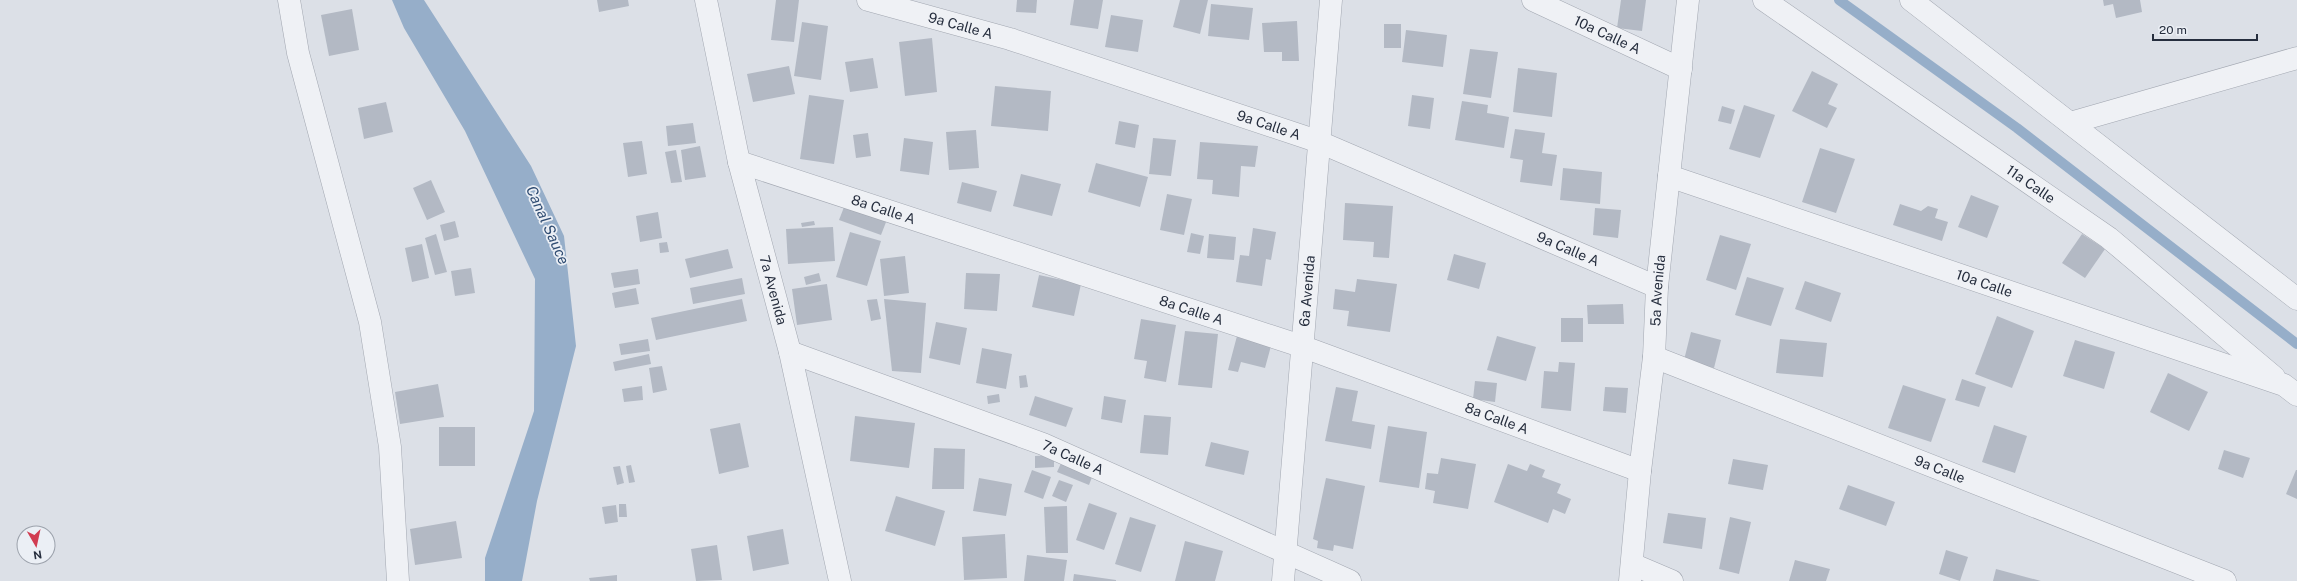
<svg xmlns="http://www.w3.org/2000/svg" width="2297" height="581" viewBox="0 0 2297 581" font-family="'Public Sans',sans-serif">
	<style>
		.water { fill: #96aec9 }
		.lines { fill: none; stroke-linecap: round; stroke-linejoin: round }
		.stream { stroke: #96aec9; stroke-width: 10 }
		.building { fill: #b3b9c4 }
		.minor-casing { stroke: #a2a7b1; stroke-width: 23 }
		.minor { stroke: #eff1f5; stroke-width: 22 }
		.labels { text-anchor: middle; dominant-baseline: central; stroke-width: 3.5; stroke-linejoin: round; paint-order: stroke }
		.street-label { font-size: 14px; fill: #262e3e; stroke: #ebeff5 }
		.water-label { font-size: 15px; font-style: italic; fill: #2f4c72; stroke: #ebeff5 }
	</style>
	<rect width="100%" height="100%" fill="#dce0e7"/>
	<path class="water" d="M392,0H424L531,166L564,236L576,346L537,501L522,581H485V558L534,411L535,279L465,131L404,28Z"/>
	<g class="lines">
		<path class="stream" d="M1839,0L2017,128L2297,344"/>
	</g>
	<g class="building">
		<path d="M597,0H628L629,6L599,12Z"/>
		<path d="M776,0H799L794,42L771,40Z"/>
		<path d="M1017,0H1037L1036,13L1016,12Z"/>
		<path d="M1074,0H1103L1098,29L1070,25Z"/>
		<path d="M1180,0H1208L1200,34L1173,27Z"/>
		<path d="M1621,0H1646L1642,31L1617,28Z"/>
		<path d="M2103,0H2140L2142,12L2116,18L2113,4L2104,6Z"/>
		<path d="M1211,4L1253,8L1249,40L1208,36Z"/>
		<path d="M352,9L359,50L329,56L321,15Z"/>
		<path d="M1111,15L1143,20L1138,52L1105,47Z"/>
		<path d="M1297,21L1299,61H1282V52H1264L1262,23Z"/>
		<path d="M802,22L828,26L821,80L794,76Z"/>
		<rect x="1384" y="24" width="17" height="24"/>
		<path d="M1406,30L1447,35L1443,67L1402,62Z"/>
		<path d="M932,38L937,92L905,96L899,42Z"/>
		<path d="M1470,49L1498,52L1491,98L1463,94Z"/>
		<path d="M873,58L878,88L850,92L845,62Z"/>
		<path d="M789,66L795,94L753,102L747,74Z"/>
		<path d="M1518,68L1557,73L1552,117L1513,112Z"/>
		<path d="M1812,71L1838,84L1828,104L1837,108L1827,128L1792,111Z"/>
		<path d="M995,86L1051,91L1048,131L991,126Z"/>
		<path d="M809,95L844,100L834,164L800,159Z"/>
		<path d="M1412,95L1434,98L1430,129L1408,126Z"/>
		<path d="M1462,101L1488,105L1487,113L1509,117L1504,148L1455,140Z"/>
		<path d="M386,102L393,132L364,139L358,108Z"/>
		<path d="M1744,105L1775,115L1760,158L1729,149Z"/>
		<path d="M1722,106L1735,110L1731,124L1718,121Z"/>
		<path d="M1119,121L1139,125L1135,148L1115,144Z"/>
		<path d="M693,123L696,143L668,146L666,126Z"/>
		<path d="M1515,129L1545,133L1542,153L1557,155L1552,186L1520,182L1523,160L1510,158Z"/>
		<path d="M976,130L979,168L949,170L946,132Z"/>
		<path d="M868,133L871,156L856,158L853,135Z"/>
		<path d="M904,138L933,142L929,175L900,171Z"/>
		<path d="M1153,138L1176,140L1171,176L1149,174Z"/>
		<path d="M642,141L647,174L628,177L623,143Z"/>
		<path d="M1200,142L1258,146L1255,167L1241,166L1239,197L1212,194L1213,180L1197,179Z"/>
		<path d="M700,146L706,177L685,180L681,150Z"/>
		<path d="M1820,148L1855,159L1836,213L1802,202Z"/>
		<path d="M676,150L682,182L671,183L665,152Z"/>
		<path d="M1096,163L1148,177L1140,207L1088,192Z"/>
		<path d="M1563,168L1602,172L1600,204L1560,200Z"/>
		<path d="M1021,174L1061,184L1052,216L1013,206Z"/>
		<path d="M431,180L445,212L427,220L413,188Z"/>
		<path d="M962,182L997,191L991,212L957,203Z"/>
		<path d="M1167,194L1192,199L1184,235L1160,230Z"/>
		<path d="M1971,195L1999,206L1987,238L1958,227Z"/>
		<path d="M846,202L888,217L881,235L839,220Z"/>
		<path d="M1345,203L1393,206L1389,258L1373,257L1374,242L1343,240Z"/>
		<path d="M1900,204L1921,211L1928,206L1938,209L1935,218L1948,222L1942,241L1893,225Z"/>
		<path d="M1595,208L1621,210L1618,238L1593,235Z"/>
		<path d="M658,212L662,238L640,242L636,216Z"/>
		<path d="M455,221L459,237L444,241L440,225Z"/>
		<path d="M814,221L815,225L802,227L801,223Z"/>
		<path d="M833,227L835,261L788,264L786,229Z"/>
		<path d="M1253,228L1276,232L1271,260L1266,259L1262,286L1236,282L1240,255L1249,256Z"/>
		<path d="M850,232L881,241L867,286L836,277Z"/>
		<path d="M1191,233L1204,236L1200,254L1187,252Z"/>
		<path d="M436,234L447,272L435,275L425,238Z"/>
		<path d="M1209,234L1236,237L1234,260L1207,258Z"/>
		<path d="M2082,234L2105,249L2085,278L2062,263Z"/>
		<path d="M1720,235L1751,244L1736,290L1706,280Z"/>
		<path d="M667,242L669,252L660,253L659,243Z"/>
		<path d="M422,244L429,278L412,282L405,248Z"/>
		<path d="M728,249L733,268L690,278L685,259Z"/>
		<path d="M1454,254L1486,263L1479,289L1447,280Z"/>
		<path d="M905,256L909,293L884,296L880,259Z"/>
		<path d="M471,268L475,293L455,296L451,271Z"/>
		<path d="M638,269L640,284L614,288L611,273Z"/>
		<path d="M819,273L821,281L806,285L804,277Z"/>
		<path d="M966,273L1000,274L997,311L964,309Z"/>
		<path d="M1039,275L1081,284L1074,316L1032,307Z"/>
		<path d="M1747,277L1784,288L1771,326L1735,315Z"/>
		<path d="M742,278L745,294L693,304L690,288Z"/>
		<path d="M1357,279L1397,284L1390,332L1347,326L1349,311L1333,309L1335,289L1355,292Z"/>
		<path d="M1805,281L1841,293L1831,322L1795,309Z"/>
		<path d="M827,284L832,320L797,325L792,289Z"/>
		<path d="M636,288L639,304L615,308L612,293Z"/>
		<path d="M742,299L747,321L656,340L651,318Z"/>
		<path d="M877,299L881,319L871,321L867,300Z"/>
		<path d="M884,299L926,303L921,373L892,371Z"/>
		<path d="M1623,304L1624,324H1588L1587,305Z"/>
		<path d="M1997,316L2034,331L2012,388L1975,374Z"/>
		<rect x="1561" y="318" width="22" height="24"/>
		<path d="M1141,319L1176,325L1166,382L1144,378L1147,361L1134,359Z"/>
		<path d="M936,322L967,328L960,365L929,358Z"/>
		<path d="M1185,331L1218,334L1212,388L1178,385Z"/>
		<path d="M1691,332L1721,340L1714,368L1684,360Z"/>
		<path d="M1237,336L1271,346L1265,368L1241,362L1238,372L1228,370Z"/>
		<path d="M1497,336L1536,347L1526,381L1487,370Z"/>
		<path d="M648,339L650,351L621,355L619,344Z"/>
		<path d="M1780,339L1827,343L1823,377L1776,373Z"/>
		<path d="M2075,340L2115,352L2104,389L2063,376Z"/>
		<path d="M982,348L1012,354L1006,389L976,383Z"/>
		<path d="M649,354L651,364L615,371L613,362Z"/>
		<path d="M1559,362L1575,363L1571,411L1541,408L1544,371L1558,372Z"/>
		<path d="M662,366L667,390L653,393L649,368Z"/>
		<path d="M2168,373L2208,392L2189,431L2150,412Z"/>
		<path d="M1026,375L1028,387L1020,388L1019,376Z"/>
		<path d="M1962,379L1986,387L1979,407L1955,400Z"/>
		<path d="M1475,381L1497,383L1495,402L1473,399Z"/>
		<path d="M438,384L444,417L400,424L395,392Z"/>
		<path d="M1903,385L1946,399L1931,442L1888,428Z"/>
		<path d="M642,386L643,400L624,402L622,389Z"/>
		<path d="M1336,387L1358,391L1352,421L1375,425L1371,449L1325,441Z"/>
		<path d="M1605,387L1628,388L1626,413L1603,411Z"/>
		<path d="M999,394L1000,402L988,404L987,396Z"/>
		<path d="M1035,396L1073,408L1066,427L1029,415Z"/>
		<path d="M1104,396L1126,400L1122,423L1101,419Z"/>
		<path d="M1144,415L1171,417L1168,455L1140,453Z"/>
		<path d="M855,416L915,423L909,468L850,461Z"/>
		<path d="M740,423L749,467L719,474L710,429Z"/>
		<path d="M1994,425L2027,436L2015,473L1982,462Z"/>
		<path d="M1388,426L1427,432L1419,488L1379,482Z"/>
		<rect x="439" y="427" width="36" height="39"/>
		<path d="M1211,442L1249,451L1244,475L1205,466Z"/>
		<path d="M934,448L965,449L964,489H932Z"/>
		<path d="M2224,450L2250,458L2243,478L2218,469Z"/>
		<path d="M1054,455V467L1035,468V456Z"/>
		<path d="M1441,458L1476,464L1468,509L1433,503L1435,491L1425,489L1427,473L1438,474Z"/>
		<path d="M1063,459L1094,472L1089,485L1057,472Z"/>
		<path d="M1733,459L1768,465L1763,490L1728,484Z"/>
		<path d="M1508,464L1527,471L1530,464L1545,470L1542,477L1561,484L1557,493L1571,499L1565,514L1553,509L1548,523L1494,502Z"/>
		<path d="M631,465L635,482L629,483L626,466Z"/>
		<path d="M620,466L624,483L617,485L613,467Z"/>
		<path d="M1032,470L1051,477L1043,499L1024,492Z"/>
		<path d="M2296,470H2297V499L2286,494Z"/>
		<path d="M979,478L1012,484L1006,516L973,511Z"/>
		<path d="M1326,478L1365,486L1353,549L1334,545L1333,551L1317,548L1318,541L1313,539Z"/>
		<path d="M1059,480L1073,485L1066,502L1052,496Z"/>
		<path d="M1848,485L1895,502L1886,526L1839,509Z"/>
		<path d="M896,496L945,511L935,546L885,531Z"/>
		<path d="M1089,503L1117,513L1104,550L1076,540Z"/>
		<path d="M619,504H626L627,517H619Z"/>
		<path d="M616,505L618,522L605,524L602,507Z"/>
		<path d="M1067,506L1068,553H1046L1044,507Z"/>
		<path d="M1668,513L1706,518L1702,549L1663,543Z"/>
		<path d="M1130,517L1156,525L1141,572L1115,564Z"/>
		<path d="M1730,517L1751,522L1739,574L1719,569Z"/>
		<path d="M456,521L462,558L415,565L410,529Z"/>
		<path d="M783,529L789,564L753,571L747,536Z"/>
		<path d="M1005,534L1007,578L964,580L962,537Z"/>
		<path d="M1185,541L1223,551L1215,581H1175Z"/>
		<path d="M717,545L722,580L696,581L691,549Z"/>
		<path d="M1946,550L1968,557L1960,581L1939,574Z"/>
		<path d="M1027,555L1067,560L1064,581H1024Z"/>
		<path d="M1795,560L1830,569L1826,581H1789Z"/>
		<path d="M1996,569L2041,581H1993Z"/>
		<path d="M1074,574L1116,580V581H1073Z"/>
		<path d="M617,575V581H590L589,578Z"/>
	</g>
	<g class="lines">
		<g class="minor-casing">
			<g id="minor">
				<path d="M289,0L298,53L370,322L390,447L398,581"/>
				<path id="s1" d="M706,0L739,162L790,352L840,581"/>
				<path id="s2" d="M868,0L1010,39L1317,141L1657,287"/>
				<path id="s3" d="M1533,0L1681,69"/>
				<path id="s4" d="M1764,0L2109,238L2274,377"/>
				<path d="M1911,0L2297,299"/>
				<path d="M2070,123L2297,58"/>
				<path id="s5" d="M739,162L1301,346L1640,471"/>
				<path id="s6" d="M1669,176L2284,385L2297,395"/>
				<path id="s7" d="M790,352L1043,444L1350,581"/>
				<path id="s8" d="M1654,357L2225,581"/>
				<path d="M1632,564L1672,581"/>
				<path id="s9" d="M1283,581L1331,0"/>
				<path id="s10" d="M1630,581L1640,471L1654,357L1657,287L1688,0"/>
			</g>
		</g>
		<use href="#minor" class="minor"/>
	</g>
	<g class="labels">
		<g class="street-label">
			<text stroke="none"><textPath href="#s2" startOffset="96">9a Calle A</textPath></text>
			<text stroke="none"><textPath href="#s3" startOffset="82">10a Calle A</textPath></text>
			<text stroke="none"><textPath href="#s2" startOffset="420">9a Calle A</textPath></text>
			<text stroke="none"><textPath href="#s4" startOffset="324">11a Calle</textPath></text>
			<text stroke="none"><textPath href="#s5" startOffset="152">8a Calle A</textPath></text>
			<text stroke="none"><textPath href="#s2" startOffset="744">9a Calle A</textPath></text>
			<text stroke="none"><textPath href="#s6" startOffset="333">10a Calle</textPath></text>
			<text stroke="none"><textPath href="#s1" startOffset="298">7a Avenida</textPath></text>
			<text stroke="none"><textPath href="#s9" startOffset="291">6a Avenida</textPath></text>
			<text stroke="none"><textPath href="#s10" startOffset="292">5a Avenida</textPath></text>
			<text stroke="none"><textPath href="#s5" startOffset="476">8a Calle A</textPath></text>
			<text stroke="none"><textPath href="#s5" startOffset="800">8a Calle A</textPath></text>
			<text stroke="none"><textPath href="#s7" startOffset="302">7a Calle A</textPath></text>
			<text stroke="none"><textPath href="#s8" startOffset="307">9a Calle</textPath></text>
		</g>
		<g class="water-label">
			<text transform="translate(548 225) rotate(66)">Canal Sauce</text>
		</g>
	</g>
	<g transform="translate(36 545) rotate(171)"><circle r="19" fill="#ebeff5" stroke="#9ca2ac"/>
	<path d="M0-3L7 15L0 10L-7 15Z" fill="#d13c51"/>
	<text y="-6" font-size="11" font-weight="bold" text-anchor="middle" fill="#262e3e">N</text>
	</g>
	<path d="M2153 34v6h104v-6" fill="none" stroke="#262e3e" stroke-width="2"/>
	<text x="2159" y="34" font-size="12" fill="#262e3e" stroke="#ebeff5" stroke-width="3" paint-order="stroke">20 m</text>
</svg>
